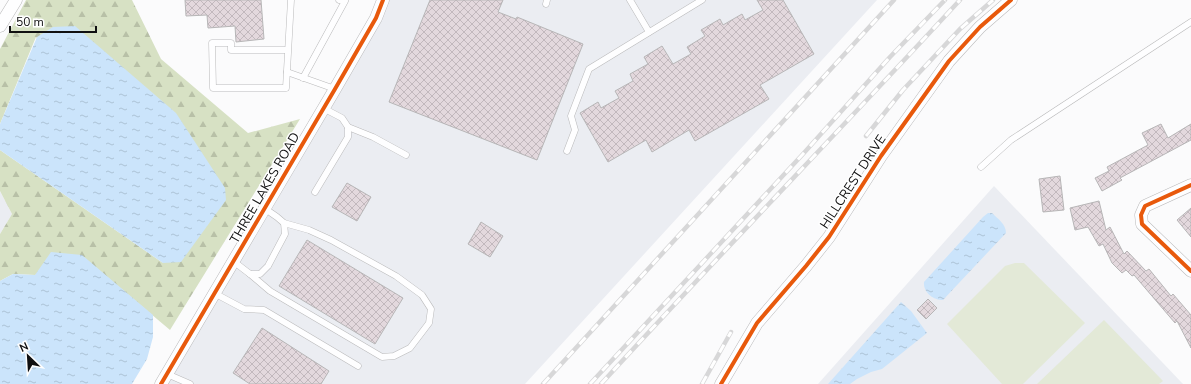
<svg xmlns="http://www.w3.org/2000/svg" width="1191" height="384" viewBox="0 0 1191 384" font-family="'Nunito Sans',sans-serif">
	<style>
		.built { fill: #ebedf2 }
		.green { fill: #e3e9d7 }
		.forest { fill: url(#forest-firs) }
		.water { fill: url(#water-ripples) }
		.building { fill: url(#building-cross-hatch); stroke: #b7b6b7 }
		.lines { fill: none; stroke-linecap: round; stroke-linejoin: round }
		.lane-casing { stroke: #bababb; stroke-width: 7 }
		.street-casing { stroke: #bababb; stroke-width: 13 }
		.lane { stroke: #fefeff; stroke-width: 6 }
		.street { stroke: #fefeff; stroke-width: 12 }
		.rail-casing { stroke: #d7d7d8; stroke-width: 4.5 }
		.rail { stroke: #fff; stroke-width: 3; stroke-dasharray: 9; stroke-linecap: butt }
		.cycleway-casing { stroke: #fff; stroke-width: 6 }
		.cycleway { stroke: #e8590c; stroke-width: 4 }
		.labels { text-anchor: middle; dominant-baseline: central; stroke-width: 3; stroke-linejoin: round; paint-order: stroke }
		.street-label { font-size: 13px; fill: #101011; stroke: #fff }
	</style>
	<defs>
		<pattern id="forest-firs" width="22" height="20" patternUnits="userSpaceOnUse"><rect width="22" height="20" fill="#d7e1c4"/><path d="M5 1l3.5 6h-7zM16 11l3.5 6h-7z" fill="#b8c0a7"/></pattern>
		<pattern id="water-ripples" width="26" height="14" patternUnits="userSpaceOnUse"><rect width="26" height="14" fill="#cbe4fb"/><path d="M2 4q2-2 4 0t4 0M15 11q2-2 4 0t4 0" fill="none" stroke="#adc3d6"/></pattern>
		<pattern id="building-cross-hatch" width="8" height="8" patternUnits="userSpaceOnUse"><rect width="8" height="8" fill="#e3d8dd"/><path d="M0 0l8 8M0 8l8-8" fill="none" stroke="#c2b8bd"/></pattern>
	</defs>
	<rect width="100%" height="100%" fill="#fbfbfc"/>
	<g class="built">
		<path d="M383,0H877L525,384H161Z"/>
		<path d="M994,186L1183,384H818Z"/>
		<path d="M0,191L12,214L0,234Z"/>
	</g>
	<g class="green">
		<path d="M1015,263H1024L1085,323L1023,384H1002L947,324L1005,266Z"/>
		<path d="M1104,320L1163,381L1159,384H1037Z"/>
	</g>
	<path class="forest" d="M26,0H132L161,59L248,133L300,119L170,330L81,255L35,275L13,274L0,281V234L12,214L0,191V150L163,263L36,37L0,124V49Z"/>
	<g class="water">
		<path d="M75,26L176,113L225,188L226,200L181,262L163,263L0,150V124L37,37L53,27Z"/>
		<path d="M988,213H992C998,219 1006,224 1006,233L943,300C933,300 923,292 924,282L983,217Z"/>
		<path d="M51,252L82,255L153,315V337L147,359L132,384H0V281L13,274L35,275Z"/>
		<path d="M901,302L911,311L927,333L882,369L871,372L857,379L850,384H828Z"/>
	</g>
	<g class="building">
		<path d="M185,0H261L264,39L236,42L235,26L208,28L207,15L186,16Z"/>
		<path d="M430,0H503L498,12L516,19L517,17L583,44L537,160L389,102Z"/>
		<path d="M757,0H783L814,54L760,85L769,99L695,141L689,130L652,152L646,140L608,162L580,113L598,102L601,108L619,98L615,91L633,81L630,74L648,64L644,57L662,46L673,64L691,54L687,47L705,36L701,30L720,19L723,25L742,14L745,20L763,10Z"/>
		<path d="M1161,124L1168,138L1191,124V140L1120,178L1122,180L1102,191L1095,178L1109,171L1107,167L1148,145L1142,133Z"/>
		<path d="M1060,176L1064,210L1043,212L1039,179Z"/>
		<path d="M347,183L371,197L357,221L332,207Z"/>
		<path d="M1099,201L1106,230L1110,227L1124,254L1127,251L1146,271L1149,269L1171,296L1173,294L1191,315V348L1177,321L1175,323L1134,275L1132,276L1126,270L1122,273L1112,263L1103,244L1099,246L1088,227L1075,230L1070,208Z"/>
		<path d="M1191,208V237L1177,220Z"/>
		<path d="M481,222L503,236L490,257L468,244Z"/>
		<path d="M307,240L403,298L375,344L279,286Z"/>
		<path d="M928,299L937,308L926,319L917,310Z"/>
		<path d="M262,328L329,371L321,384H250L233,373Z"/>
	</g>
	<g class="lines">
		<g class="lane-casing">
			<g id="lane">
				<path d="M630,0L649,32"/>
				<path d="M546,4L547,0"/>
				<path d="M288,50H231V43H212L213,88H286L291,0"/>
				<path d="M287,72L335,89"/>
				<path d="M303,78L345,1L339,0"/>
				<path d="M348,127L373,137L406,155"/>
				<path d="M567,151L575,130L571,116L589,69L702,0"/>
				<path d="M981,167L1011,140L1191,22"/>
				<path d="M315,192L348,137V127L342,118L323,108"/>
				<path d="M233,261L250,274H260L268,266L285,234L284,223L277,217L264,208"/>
				<path d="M250,274L270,291L382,357L394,356L410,348L429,323L431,309L422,295L396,276L331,240L309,230L284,223"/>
				<path d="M214,293L244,309L264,310L358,366"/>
				<path d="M167,374L190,384"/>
			</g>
		</g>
		<g class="street-casing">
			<g id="street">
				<path d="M0,26L16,0"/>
				<path d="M1191,185L1145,206L1141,215L1142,224L1191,271"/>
				<path d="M161,384L335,89L376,18L383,0"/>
				<path d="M721,384L757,323L806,266L829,237L881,156L949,61L980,27L1011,0"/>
			</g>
		</g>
		<use href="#lane" class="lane"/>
		<use href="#street" class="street"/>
		<g class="rail-casing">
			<g id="rail">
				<path d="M866,136L903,90L960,29L993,0"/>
				<path d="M543,384L894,0"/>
				<path d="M590,384L803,154L890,57L945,0"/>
				<path d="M601,384C719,255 841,129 960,0"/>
				<path d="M702,384L731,332"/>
			</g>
		</g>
		<use href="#rail" class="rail"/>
		<g class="cycleway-casing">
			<g id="cycleway">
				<path d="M1191,185L1145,206L1141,215L1142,224L1191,271"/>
				<path d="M161,384L335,89L376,18L383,0"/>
				<path d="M721,384L757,323L806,266L829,237L881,156L949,61L980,27L1011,0"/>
			</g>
		</g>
		<use href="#cycleway" class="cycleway"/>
	</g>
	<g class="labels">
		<g class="street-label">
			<text transform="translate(853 182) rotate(-57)">HILLCREST DRIVE</text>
			<text transform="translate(265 188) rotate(-60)">THREE LAKES ROAD</text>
		</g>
	</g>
	<g transform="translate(28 356) rotate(335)" stroke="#ffffff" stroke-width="3" paint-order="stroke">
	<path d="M0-3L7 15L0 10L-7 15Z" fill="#101011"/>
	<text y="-6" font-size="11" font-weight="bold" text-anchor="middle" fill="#101011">N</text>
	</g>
	<path d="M10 26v6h86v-6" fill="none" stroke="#101011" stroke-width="2"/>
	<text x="16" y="26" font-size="12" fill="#101011" stroke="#ffffff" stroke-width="3" paint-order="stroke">50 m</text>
</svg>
